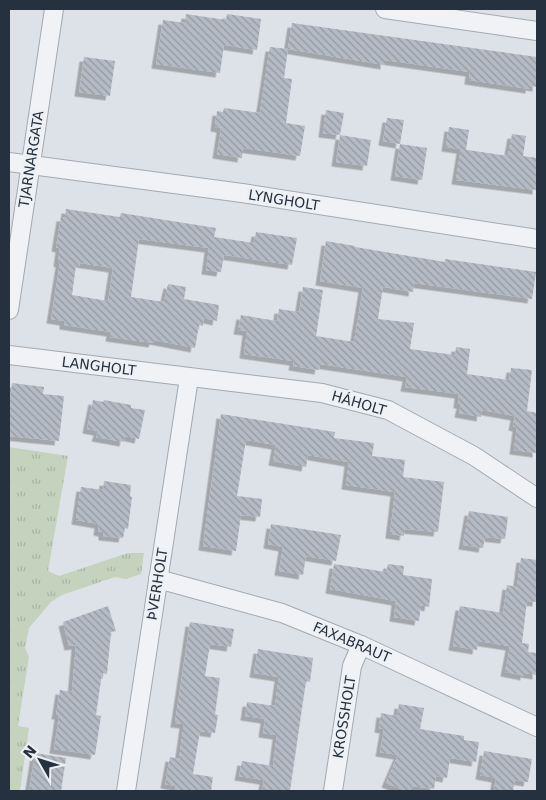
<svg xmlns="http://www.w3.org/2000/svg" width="546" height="800" viewBox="0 0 546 800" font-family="'DejaVu Sans',sans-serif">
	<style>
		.grass { fill: url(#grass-tufts) }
		.building { fill: url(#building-back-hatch); fill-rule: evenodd; filter: url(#shadow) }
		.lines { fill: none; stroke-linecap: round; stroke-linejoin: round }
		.minor-casing { stroke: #a2a9b2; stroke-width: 20 }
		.minor { stroke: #f0f2f6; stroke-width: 18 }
		.labels { text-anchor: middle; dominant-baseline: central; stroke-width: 5; stroke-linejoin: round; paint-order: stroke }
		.street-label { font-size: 14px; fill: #26313f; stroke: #edf1f5 }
	</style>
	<defs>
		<pattern id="grass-tufts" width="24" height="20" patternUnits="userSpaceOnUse" patternTransform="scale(1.25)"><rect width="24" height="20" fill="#c4d2be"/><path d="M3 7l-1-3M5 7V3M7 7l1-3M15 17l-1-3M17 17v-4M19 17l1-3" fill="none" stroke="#a8b5a4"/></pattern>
		<pattern id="building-back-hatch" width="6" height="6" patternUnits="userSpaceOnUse" patternTransform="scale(1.25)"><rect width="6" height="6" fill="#b4bbc5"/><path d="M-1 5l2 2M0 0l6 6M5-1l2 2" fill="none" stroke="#9299a1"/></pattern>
		<filter id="shadow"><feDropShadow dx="-4.5" dy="4.5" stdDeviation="0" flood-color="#0004"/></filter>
	</defs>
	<rect width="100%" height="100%" fill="#dde2e8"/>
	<path class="grass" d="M9,447L68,456L48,571L59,576L128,553H144L141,574L126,579L115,577L62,595L51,602L29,628L25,648L29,657L18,726L29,728L20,791H9Z"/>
	<g class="building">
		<path d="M186,14L226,20L227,14L261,19L257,50L224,45L220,73L156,64L163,20L185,23Z"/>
		<path d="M292,23L537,57V87L530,86V89L469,80L470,72L385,60V65L288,49Z"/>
		<path d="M270,47L288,49L284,78L292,79L286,123L305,126L300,156L243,148L242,158L217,154L221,128L215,127L217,111L223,112L224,108L260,113Z"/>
		<path d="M84,57L115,61L110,96L79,92Z"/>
		<path d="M326,110L344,113L340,135L323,133Z"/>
		<path d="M387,118L404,120L400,144L383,141Z"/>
		<path d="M449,127L469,130L466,150L446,147Z"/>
		<path d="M512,134L526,136L523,156L537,158V190L456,180L461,149L508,156Z"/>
		<path d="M340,135L371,140L367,166L336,162Z"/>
		<path d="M400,144L427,148L422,180L395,176Z"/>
		<path d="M66,209L120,217L121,213L216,228L214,237L254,243L256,232L297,238L292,265L224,255L221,272L206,270L209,248L139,239L131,297L164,302L168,284L186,287L184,299L219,305L217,321L204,318L203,326L199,325L195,348L154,340L153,343L110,337L111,332L64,325V321L51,319L60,263L58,262L60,248L56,247L61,217H65ZM80,263L113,268L108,301L72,295L76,265L79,266Z"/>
		<path d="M326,241L355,246V247L445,262V259L536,272L532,299L414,283L413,292L383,287L378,319L414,323L410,349L455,355L456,347L470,349L467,374L509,380L511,368L532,370L527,411L537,413V453L514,450L517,427L513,426L515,416L482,410L481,417L459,413L461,404H458L459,394L405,387L407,377L320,364L319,370L293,366L294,361L244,354L247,331L238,330L241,315L277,321L279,309L299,312L303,287L323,290L316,336L354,342L363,288L320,281Z"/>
		<path d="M12,383L44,387L43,394L64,396L59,441L9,436V409Z"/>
		<path d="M93,400L103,402L104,400L131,405V408L145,410L139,439L125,436L124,442L96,437L98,431L87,429Z"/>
		<path d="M221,414L335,432L334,438L374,443L372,456L405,460L403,477L444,482L438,532L405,529L404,536L390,534L395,492L346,485L349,462L308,455L306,467L273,461L276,445L246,440L237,496L262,499L260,517L241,515L236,551L203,546Z"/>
		<path d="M104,481L131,485L130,496L132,497L128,529L125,528L123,538L103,536V532L98,531L99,524L76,520L81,487L103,490Z"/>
		<path d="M469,511L508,517L505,539L485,537L483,548L463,545Z"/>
		<path d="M271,524L341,535L336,561L306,556L303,575L279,571L283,547L268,544Z"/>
		<path d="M521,558L537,560V602L527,601L522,643L529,644L528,652L537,653V675L525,673V676L505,672L510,646L478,641L477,650L453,646L460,606L503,613L507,585L517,587Z"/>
		<path d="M334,564L386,572L388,564L404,566L403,575L432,579L429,607L421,605L419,621L394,617L396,601L330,589Z"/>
		<path d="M108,606L116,631L111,632L107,674L102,673L96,715L101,716L95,755L54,749L59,715H56L60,690L72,692L76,645L69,646L63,622Z"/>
		<path d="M190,622L234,629L231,647L210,644L205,676L220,678L215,714L218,715L215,733L200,731L193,774L213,777L211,791H175L176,786L165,784L170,757L179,759L184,724L175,723Z"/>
		<path d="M258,649L313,658L310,682L306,681L290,791H262L264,780L239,776L242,761L273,766L277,735L263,733L265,719L245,716L247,702L275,706L279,677L254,673Z"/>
		<path d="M399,704L424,708L420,729L464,736V740L479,742L476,762L450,758L447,778L436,776L434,789L412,786L410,791H406L386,783L398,755L380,752L384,729L379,728L381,713L397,716Z"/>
		<path d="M484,751L532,759L528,782L515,780L513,791H494L496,778L480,775Z"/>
		<path d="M35,753L66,758L61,791H29Z"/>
	</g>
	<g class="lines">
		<g class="minor-casing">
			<g id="minor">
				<path d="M385,9L537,31"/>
				<path d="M9,162L242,193L537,239"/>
				<path d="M9,310L54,9"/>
				<path d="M9,355L322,393L388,410L474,456L537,498"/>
				<path d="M158,579L282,613L361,645L537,727"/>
				<path d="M126,791L189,378"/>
				<path d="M333,791L352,666L361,645"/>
			</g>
		</g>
		<use href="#minor" class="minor"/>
	</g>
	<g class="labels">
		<g class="street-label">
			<text transform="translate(31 159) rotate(-81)">TJARNARGATA</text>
			<text transform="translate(284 200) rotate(9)">LYNGHOLT</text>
			<text transform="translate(99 366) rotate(7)">LANGHOLT</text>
			<text transform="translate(359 403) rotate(16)">HÁHOLT</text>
			<text transform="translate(157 584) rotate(-81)">ÞVERHOLT</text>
			<text transform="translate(352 642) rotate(23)">FAXABRAUT</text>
			<text transform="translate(344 717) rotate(-81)">KROSSHOLT</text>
		</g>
	</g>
	<rect width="546" height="800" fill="none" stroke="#26313f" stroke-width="20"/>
	<g transform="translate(40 760) rotate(309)" stroke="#edf1f5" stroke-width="4" paint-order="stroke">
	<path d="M0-4L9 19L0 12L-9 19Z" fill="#26313f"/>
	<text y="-8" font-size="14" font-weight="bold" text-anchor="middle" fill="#26313f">N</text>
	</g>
</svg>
